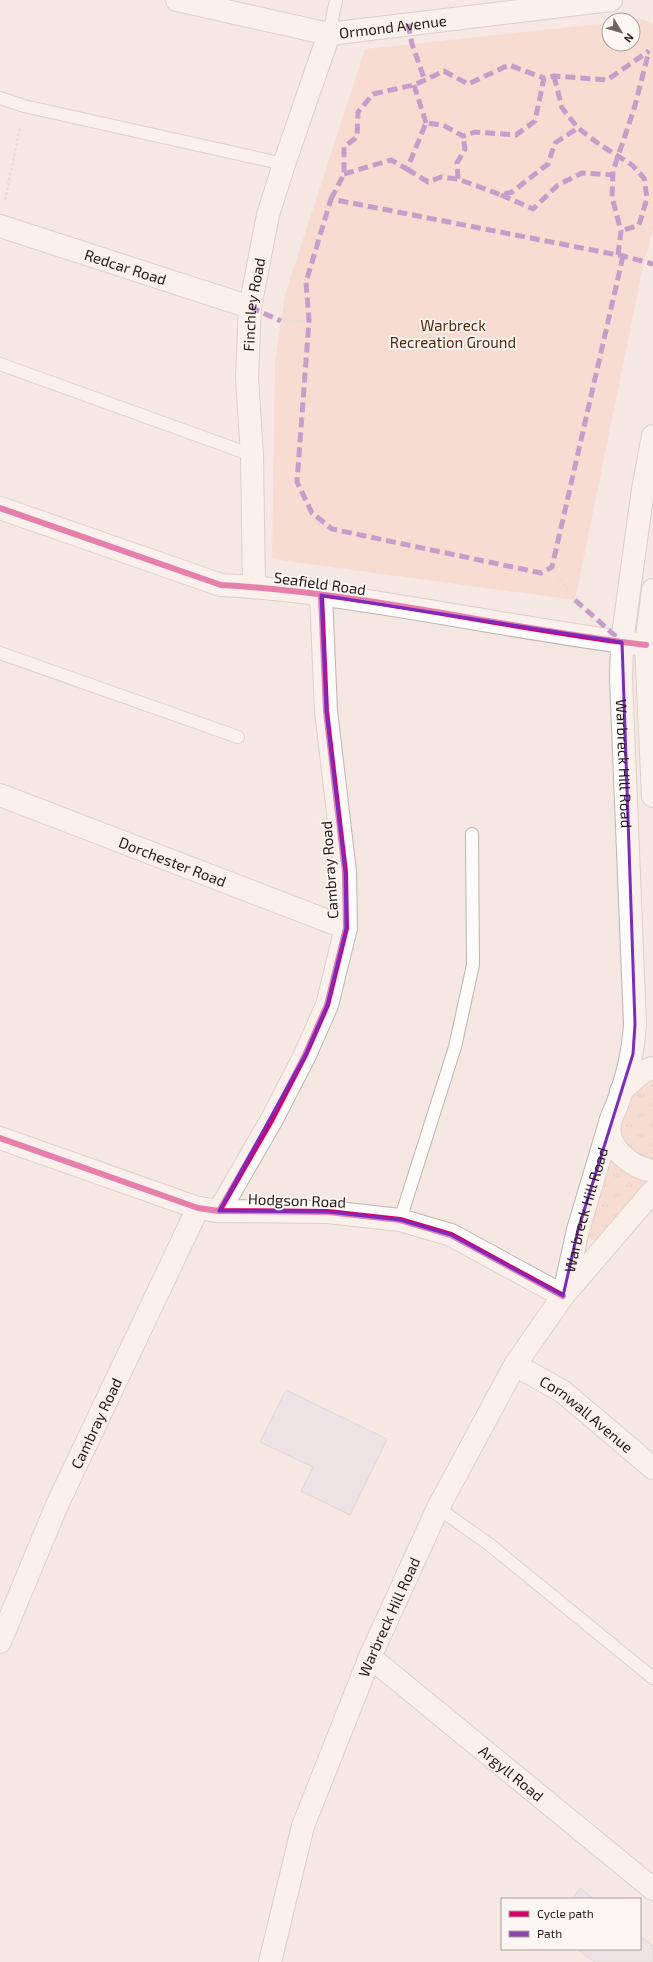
<svg xmlns="http://www.w3.org/2000/svg" width="653" height="1962" viewBox="0 0 653 1962" font-family="'Exo 2',sans-serif">
	<style>
		.grass { fill: url(#grass-tufts) }
		.green { fill: #f9cfbc }
		.building { fill: #e6dfe8; stroke: #cbc4c7 }
		.lines { fill: none; stroke-linecap: round; stroke-linejoin: round }
		.lane-casing { stroke: #bfb4ae; stroke-width: 14 }
		.street-casing { stroke: #bfb4ae; stroke-width: 24 }
		.secondary-casing { stroke: #bfb4ae; stroke-width: 24 }
		.path { stroke: #d6d1cf; stroke-width: 2.5; stroke-dasharray: 3 2; stroke-linecap: butt }
		.lane { stroke: #fefcfb; stroke-width: 12 }
		.street { stroke: #fefcfb; stroke-width: 22 }
		.secondary { stroke: #fefcfb; stroke-width: 22 }
		.quiet { stroke: #8e44ad; stroke-width: 5; stroke-dasharray: 10 5; stroke-linecap: butt }
		.cycleway-casing { stroke: #fdf7f4; stroke-width: 8 }
		.cycleway { stroke: #d6006c; stroke-width: 6 }
		.marked { fill: none; stroke: #7b2cbf; stroke-width: 3; stroke-linejoin: round }
		.labels { text-anchor: middle; dominant-baseline: central; stroke-width: 3.5; stroke-linejoin: round; paint-order: stroke }
		.street-label { font-size: 15px; fill: #251b16; stroke: #fdf7f4 }
		.park-label { font-size: 15px; fill: #53260c; stroke: #fdf7f4 }
	</style>
	<defs>
		<pattern id="grass-tufts" width="24" height="20" patternUnits="userSpaceOnUse"><rect width="24" height="20" fill="#f9cfbc"/><path d="M3 7l-1-3M5 7V3M7 7l1-3M15 17l-1-3M17 17v-4M19 17l1-3" fill="none" stroke="#d5b1a1"/></pattern>
	</defs>
	<rect width="100%" height="100%" fill="#f5e8e2"/>
	<path class="grass" d="M653,1068V1191L605,1248L578,1230L610,1123Z"/>
	<path class="green" d="M643,19L653,24V229L644,262L575,600L272,559L275,362L285,295L365,49L609,23V44H633V20Z"/>
	<g class="building">
		<path d="M286,1390L387,1439L350,1515L301,1491L313,1467L260,1442Z"/>
		<path d="M580,1888L594,1899H572Z"/>
		<path d="M640,1936L653,1946V1962H594L577,1949H640Z"/>
	</g>
	<g class="lines">
		<g class="lane-casing">
			<g id="lane">
				<path d="M329,34L336,0"/>
				<path d="M0,98L24,106L284,164"/>
				<path d="M0,364L252,455"/>
				<path d="M0,653L238,737"/>
				<path d="M400,1220L455,1047L473,965L472,834"/>
				<path d="M438,1508L490,1545L653,1678"/>
			</g>
		</g>
		<g class="street-casing">
			<g id="street">
				<path id="s1" d="M177,0L329,34L611,0"/>
				<path id="s2" d="M0,226L250,307"/>
				<path d="M0,508L221,585C364,593 504,628 646,645"/>
				<path id="s3" d="M254,587L252,455L247,378L250,307L268,215L284,164L329,34"/>
				<path id="s4" d="M0,795L346,928"/>
				<path d="M0,1138L198,1208L219,1211L328,1212L400,1220L451,1235L563,1296"/>
				<path d="M219,1211L272,1119L305,1055L327,1005L346,928L345,872L326,711L321,595"/>
				<path id="s5" d="M515,1365L562,1391L653,1468"/>
				<path id="s6" d="M0,1642L57,1505L198,1208"/>
				<path id="s7" d="M370,1657L653,1889"/>
			</g>
		</g>
		<g class="secondary-casing">
			<g id="secondary">
				<path id="s8" d="M653,436L643,489L622,642L621,678L635,1024C633,1053 628,1074 618,1102C616,1109 611,1116 610,1123C605,1147 632,1168 653,1171"/>
				<path d="M653,590L646,645L653,796"/>
				<path d="M621,1091L644,1071L653,1068"/>
				<path id="s9" d="M564,1293L578,1230L610,1123"/>
				<path id="s10" d="M270,1962L303,1826L370,1657L438,1508L515,1365L563,1296L653,1191"/>
			</g>
		</g>
		<g class="path">
			<path d="M649,51L653,49"/>
			<path d="M5,200L20,127"/>
			<path d="M281,321H309"/>
			<path d="M552,567L575,600"/>
		</g>
		<use href="#lane" class="lane"/>
		<use href="#street" class="street"/>
		<use href="#secondary" class="secondary"/>
		<g class="quiet">
			<path d="M408,24L412,44L425,81"/>
			<path d="M554,76L562,108L578,128L599,144L632,165L644,178L647,198L639,225L621,231"/>
			<path d="M414,85L426,123"/>
			<path d="M407,169L428,182L441,177L458,179L501,195L512,192L548,164L555,143L578,128"/>
			<path d="M344,174L391,160L407,169L426,123L443,125L463,136L475,132L516,135L535,121L544,78L554,76L607,80L649,51"/>
			<path d="M458,179L457,163L465,149L463,136"/>
			<path d="M501,195L533,209L558,185L582,173L613,175"/>
			<path d="M331,199L344,174V147L357,137L358,112L373,94L414,85L444,71L468,84L509,65L544,78"/>
			<path d="M618,255L621,231L612,197L613,171L634,109L649,51"/>
			<path d="M623,256L552,567L541,573L332,529L312,513L297,482L309,321L306,282L331,199L623,256L653,264"/>
			<path d="M250,307L281,321"/>
			<path d="M575,600L621,641"/>
		</g>
		<g class="cycleway-casing">
			<g id="cycleway">
				<path d="M0,508L221,585C364,593 504,628 646,645"/>
				<path d="M0,1138L198,1208L219,1211L328,1212L400,1220L451,1235L563,1296"/>
				<path d="M219,1211L272,1119L305,1055L327,1005L346,928L345,872L326,711L321,595"/>
			</g>
		</g>
		<use href="#cycleway" class="cycleway"/>
	</g>
	<path d="M0 0H653V1962H0ZM321,595L622,642L635,1024L633,1054L578,1230L563,1296L451,1235L400,1220L328,1212L219,1211L305,1055L327,1005L346,928L345,872L326,711Z" fill="#f5e8e2" fill-opacity=".55" fill-rule="evenodd"/>
	<path class="marked" d="M321,595L622,642L635,1024L633,1054L578,1230L563,1296L451,1235L400,1220L328,1212L219,1211L305,1055L327,1005L346,928L345,872L326,711Z"/>
	<g class="labels">
		<g class="street-label">
			<text stroke="none"><textPath href="#s1" startOffset="220">Ormond Avenue</textPath></text>
			<text stroke="none"><textPath href="#s2" startOffset="132">Redcar Road</textPath></text>
			<text stroke="none"><textPath href="#s3" startOffset="283">Finchley Road</textPath></text>
			<text transform="translate(320 583) rotate(8)">Seafield Road</text>
			<text stroke="none"><textPath href="#s8" startOffset="330">Warbreck Hill Road</textPath></text>
			<text stroke="none"><textPath href="#s4" startOffset="185">Dorchester Road</textPath></text>
			<text transform="translate(329 870) rotate(-94)">Cambray Road</text>
			<text transform="translate(297 1200) rotate(2)">Hodgson Road</text>
			<text stroke="none"><textPath href="#s9" startOffset="86">Warbreck Hill Road</textPath></text>
			<text stroke="none"><textPath href="#s5" startOffset="87">Cornwall Avenue</textPath></text>
			<text stroke="none"><textPath href="#s6" startOffset="239">Cambray Road</textPath></text>
			<text stroke="none"><textPath href="#s10" startOffset="366">Warbreck Hill Road</textPath></text>
			<text stroke="none"><textPath href="#s7" startOffset="183">Argyll Road</textPath></text>
		</g>
		<g class="park-label">
			<text x="453" y="325">Warbreck<tspan x="453" dy="17">Recreation Ground</tspan></text>
		</g>
	</g>
	<rect x="501" y="1898" width="140" height="52" fill="#fdf7f4" stroke="#a79f9b"/>
	<rect x="509" y="1911" width="20" height="6" fill="#d6006c" stroke="#a79f9b"/>
	<text x="537" y="1918" font-size="12" fill="#251b16">Cycle path</text>
	<rect x="509" y="1931" width="20" height="6" fill="#8e44ad" stroke="#a79f9b"/>
	<text x="537" y="1938" font-size="12" fill="#251b16">Path</text>
	<g transform="translate(621 32) rotate(128)"><circle r="19" fill="#fdf7f4" stroke="#a79f9b"/>
	<path d="M0-3L7 15L0 10L-7 15Z" fill="#6e635d"/>
	<text y="-6" font-size="11" font-weight="bold" text-anchor="middle" fill="#251b16">N</text>
	</g>
</svg>
